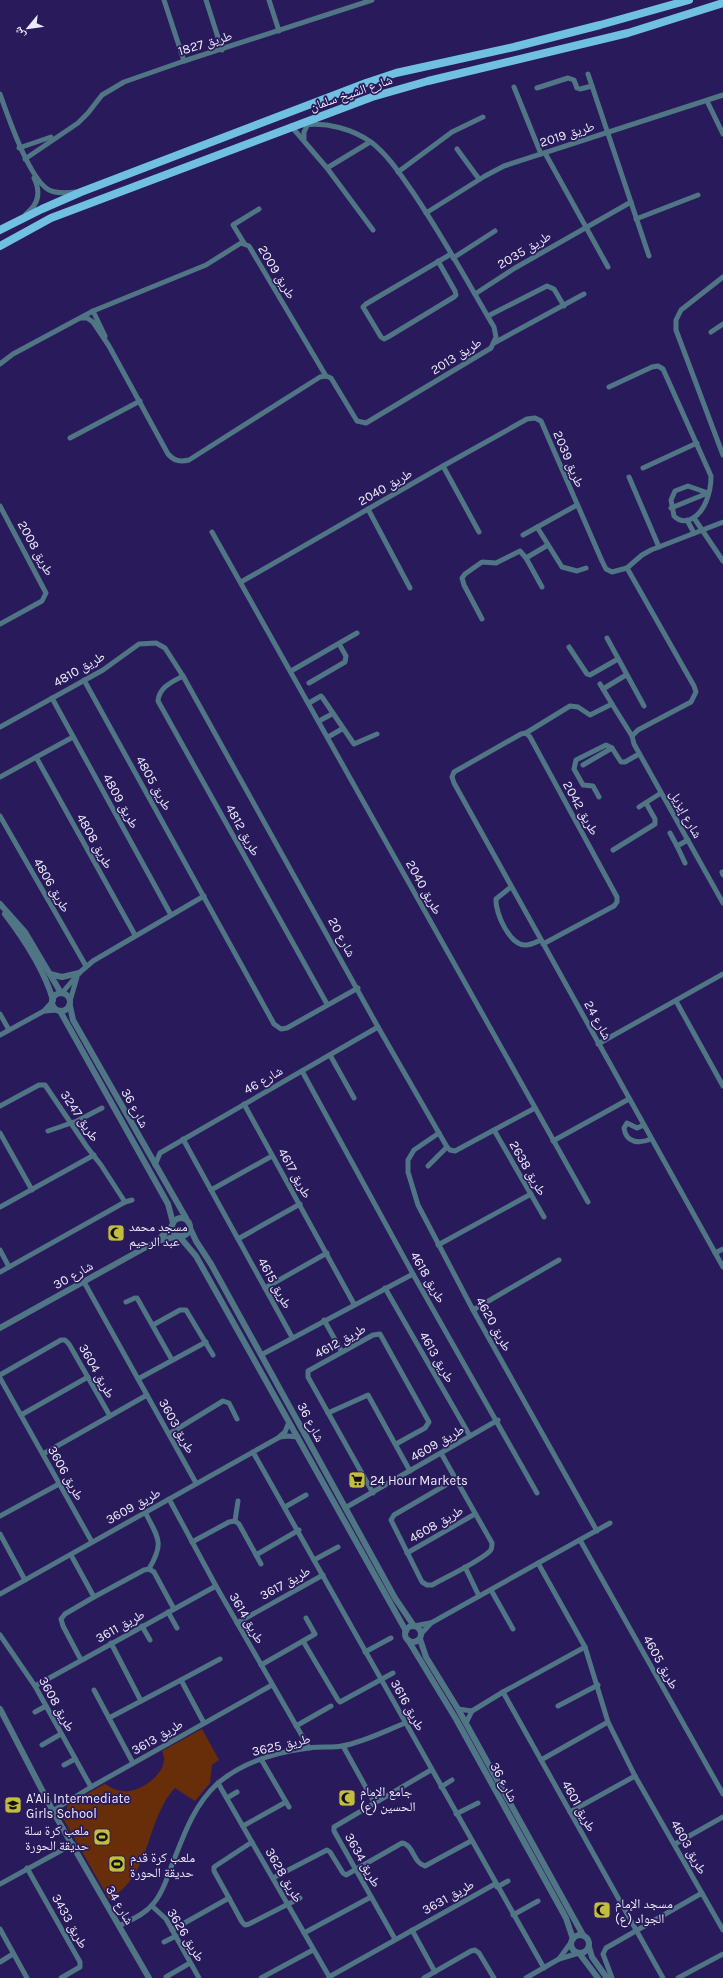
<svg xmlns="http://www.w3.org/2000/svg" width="723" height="1978" viewBox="0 0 723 1978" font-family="Karla,'Noto Naskh Arabic',sans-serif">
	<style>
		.green { fill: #682e0a }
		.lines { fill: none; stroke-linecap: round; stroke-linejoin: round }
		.minor { stroke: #507585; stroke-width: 5 }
		.tertiary { stroke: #507585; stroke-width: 6 }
		.primary { stroke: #70c0e2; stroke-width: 8 }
		.labels { text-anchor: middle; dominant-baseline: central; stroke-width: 3.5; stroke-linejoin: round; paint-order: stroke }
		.street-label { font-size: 13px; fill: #ebeafa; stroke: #291b5b }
		.poi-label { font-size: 13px; fill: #ebeafa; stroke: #291b5b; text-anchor: start }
	</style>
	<rect width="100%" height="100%" fill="#291b5b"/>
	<path class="green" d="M202,1729L219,1760L212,1765L210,1783L195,1801L175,1788C145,1820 152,1876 109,1899L64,1820L68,1804L105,1784C113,1789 119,1792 129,1791C144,1790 172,1769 162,1751Z"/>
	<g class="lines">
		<g class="minor">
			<path d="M164,0L184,61"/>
			<path d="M206,0L222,50"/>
			<path d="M269,0L279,31"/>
			<path d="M588,74L649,256"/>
			<path d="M514,87L541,154"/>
			<path d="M537,88L568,78L574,80L577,88L580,89L592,86"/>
			<path d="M0,94C8,116 29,179 49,190C57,194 67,193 76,192"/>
			<path d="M707,101L723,134"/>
			<path d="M291,126L327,168L373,230"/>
			<path d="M304,139V132L308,124"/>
			<path d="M19,148L51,137"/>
			<path d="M457,149L479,179"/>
			<path d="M545,153L608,267"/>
			<path d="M25,159L78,123L88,113L102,95L124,82L184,61L372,0"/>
			<path d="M327,168L370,142"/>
			<path d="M398,172L452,132L483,117"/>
			<path d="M426,213L485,176L504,166L723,95"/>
			<path d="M26,214C39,204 41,192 34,178"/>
			<path d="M636,219L698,195"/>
			<path d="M244,243L233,225L259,209"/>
			<path d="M453,258L495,231"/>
			<path d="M438,261L455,291L456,295L454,297L388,337L384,339L381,337L363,307L366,304L451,254"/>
			<path d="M723,277L681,310L676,320V330L723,455"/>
			<path d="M475,294L515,268L631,202"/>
			<path d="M93,311L105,336"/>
			<path d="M488,316L547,286L554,289L564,306"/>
			<path d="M81,318H87L93,322L109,346L168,454C174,461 180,462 189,460L320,377L326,376L331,378L357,421L366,423L491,348L496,337L494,327C467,281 442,235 412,191C400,174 388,155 371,142C352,129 327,122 304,125"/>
			<path d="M711,332L723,324"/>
			<path d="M494,343L584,294"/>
			<path d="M0,364L13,354L93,311L206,265L241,243L249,246L326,376"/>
			<path d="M609,387L652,367L658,366L663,369L711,476C711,492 705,514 689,520C683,522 678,520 674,516L671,500L675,491L688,486L708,493"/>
			<path d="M70,438L140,401"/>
			<path d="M443,466L479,532"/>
			<path d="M643,468L697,443"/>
			<path d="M629,477L659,547"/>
			<path d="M0,506L46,593L42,601L0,624"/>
			<path d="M671,508L708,493"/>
			<path d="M368,509L410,588"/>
			<path d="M694,518L723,561"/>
			<path d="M687,520L694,533"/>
			<path d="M537,527L562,567L577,571L586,568"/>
			<path d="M212,532L588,1202"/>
			<path d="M523,535L577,505"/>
			<path d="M526,558L548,545"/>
			<path d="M627,568L694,686L696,692L691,702L638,730L632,736"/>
			<path d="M241,582L443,466L527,419L535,418L541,421L602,561L606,569L612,572L627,568L642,555L651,550L723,522"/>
			<path d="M482,619L464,585L462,578L465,574L482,562L496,563L520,551L526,558L542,587"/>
			<path d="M607,638L644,706"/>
			<path d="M569,647L587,674L590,675L618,659"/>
			<path d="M291,671L357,633"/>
			<path d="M183,676C172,682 159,687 158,701L327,1004"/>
			<path d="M84,680L274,1024L281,1029L287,1028L358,988"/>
			<path d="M309,683L345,662L346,656L339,644"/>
			<path d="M600,684L612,704"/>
			<path d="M603,689L626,675"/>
			<path d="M52,698L171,915"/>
			<path d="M309,703L321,696L322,697L354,744L377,734"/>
			<path d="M319,721L332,714"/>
			<path d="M0,727L103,670L139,644L156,643L165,648L183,676L378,1027L447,1147L450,1150L455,1151L535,1108"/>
			<path d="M526,733L570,706L578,707L590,715L612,704L632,736L634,744L723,903"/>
			<path d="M328,737L342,729"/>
			<path d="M36,757L135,935"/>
			<path d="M583,765L612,748"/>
			<path d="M0,777L73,737"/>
			<path d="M599,797L593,786L583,785L574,769L576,760L606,745L612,748L621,762H625L639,754"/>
			<path d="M639,807L661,793"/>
			<path d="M0,816L86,966"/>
			<path d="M670,833L677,846"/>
			<path d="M613,850L655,824V819L646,803"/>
			<path d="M685,863L677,846L688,840"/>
			<path d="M722,872L723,875"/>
			<path d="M511,887L496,899C495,913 510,946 526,945C531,945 536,942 541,940"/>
			<path d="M543,944L614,906L617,902V897L530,737L526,733L521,734L454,772L452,777L454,783L723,1267"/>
			<path d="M62,993L79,973L93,961L204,896"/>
			<path d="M70,1001L77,977"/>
			<path d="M676,1001L723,1086"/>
			<path d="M45,1011L57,1010"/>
			<path d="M0,1014L9,1030"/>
			<path d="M0,1035L44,1011L52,1002"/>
			<path d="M598,1044L723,974"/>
			<path d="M330,1055L354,1098"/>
			<path d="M302,1071L413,1274L537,1493"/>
			<path d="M244,1104L354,1304"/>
			<path d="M0,1106L39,1085H45L87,1147L101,1165L125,1202"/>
			<path d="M644,1125L637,1128L627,1123L624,1128C626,1143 639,1144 651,1139"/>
			<path d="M494,1130L544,1217"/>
			<path d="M48,1131L77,1121L102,1108"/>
			<path d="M0,1133L32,1190"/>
			<path d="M439,1133L414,1150L408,1160V1172L418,1205L473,1310L597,1531"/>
			<path d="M183,1139L292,1337"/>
			<path d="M553,1141L629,1099"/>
			<path d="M155,1165L160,1153L378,1027"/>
			<path d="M428,1166L447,1147"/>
			<path d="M211,1190L272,1156"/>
			<path d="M0,1207L94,1155"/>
			<path d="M238,1239L300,1204"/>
			<path d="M438,1245L531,1194"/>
			<path d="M0,1250L9,1267"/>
			<path d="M715,1253L723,1249"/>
			<path d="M0,1272L125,1202L132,1200"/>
			<path d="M84,1282L196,1483"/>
			<path d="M265,1288L327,1253"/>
			<path d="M385,1288L470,1436"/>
			<path d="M126,1302L135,1298H137L172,1360"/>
			<path d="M473,1310L559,1260"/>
			<path d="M324,1320L342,1352"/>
			<path d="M153,1325L180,1310H186L213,1355"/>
			<path d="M261,1355L413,1274"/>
			<path d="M0,1375L61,1340H65L69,1344L110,1416"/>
			<path d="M0,1378L92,1542"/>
			<path d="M138,1379L206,1342"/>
			<path d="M328,1413L368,1395L410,1471"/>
			<path d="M21,1415L88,1377"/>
			<path d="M169,1434L223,1401L229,1403L237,1419"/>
			<path d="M280,1437L288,1436L298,1437"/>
			<path d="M253,1452L544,1968"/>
			<path d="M441,1453C458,1483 475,1513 492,1543C492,1546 492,1549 490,1551C479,1562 446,1577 432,1585H427L422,1582L391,1520L394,1515L456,1479"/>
			<path d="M43,1454L147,1395"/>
			<path d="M373,1493L308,1377V1371L373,1335L380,1334L429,1422L425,1428L396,1444"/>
			<path d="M169,1499L216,1586L309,1748"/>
			<path d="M285,1507L306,1495"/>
			<path d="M345,1508L498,1420"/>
			<path d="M145,1512C158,1538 165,1542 149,1569"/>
			<path d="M0,1516L59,1484"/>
			<path d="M235,1521L238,1501"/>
			<path d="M0,1534L25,1580"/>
			<path d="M580,1540L723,1794"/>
			<path d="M192,1542L229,1522L235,1521L239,1524L261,1564"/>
			<path d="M407,1553L475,1514"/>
			<path d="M71,1555L94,1597L144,1570L149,1569L154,1572L174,1609"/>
			<path d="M256,1555L299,1530"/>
			<path d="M314,1560L338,1547"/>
			<path d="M538,1563L585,1647L608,1722L635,1776L723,1930"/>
			<path d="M465,1567L479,1596"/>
			<path d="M491,1590L513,1629"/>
			<path d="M0,1594L278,1438L285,1432L289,1422"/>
			<path d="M168,1612L177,1628"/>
			<path d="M237,1623L323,1575"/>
			<path d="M142,1626L150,1640"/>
			<path d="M414,1626L430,1623"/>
			<path d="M421,1634L431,1623L610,1523"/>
			<path d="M0,1635L35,1686L91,1787"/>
			<path d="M303,1641L315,1634L306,1618"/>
			<path d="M111,1643L141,1701"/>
			<path d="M365,1652L391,1638"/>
			<path d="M81,1660L63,1626L61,1619L65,1614L94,1597"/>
			<path d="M261,1665L303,1641L338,1700L340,1702L393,1673"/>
			<path d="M181,1680L220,1659"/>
			<path d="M35,1686L216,1586"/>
			<path d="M94,1690L133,1763"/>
			<path d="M503,1692L663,1978"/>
			<path d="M558,1706L598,1685"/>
			<path d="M458,1709L472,1711"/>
			<path d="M35,1712L46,1706"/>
			<path d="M109,1718L181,1680L204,1723"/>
			<path d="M466,1723L472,1711L503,1692L585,1647"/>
			<path d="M296,1726L331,1706"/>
			<path d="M42,1745L61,1734"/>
			<path d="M343,1746L374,1802"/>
			<path d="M261,1759L289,1807"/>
			<path d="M541,1760L608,1722"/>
			<path d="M64,1765L75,1759"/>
			<path d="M218,1783L330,1978"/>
			<path d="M441,1787L452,1780"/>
			<path d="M227,1798L237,1792"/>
			<path d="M54,1810L91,1787L272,1685"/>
			<path d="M570,1812L635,1776"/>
			<path d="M456,1814L478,1803"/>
			<path d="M243,1826L286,1802"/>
			<path d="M675,1844L723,1817"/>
			<path d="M27,1868L80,1962V1967L61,1978"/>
			<path d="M273,1878L327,1850L330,1852L343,1873L346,1875L402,1843C414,1845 413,1863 425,1866L471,1841"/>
			<path d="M0,1884L73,1844"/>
			<path d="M497,1887L508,1881"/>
			<path d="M229,1898L214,1871V1867L252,1842"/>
			<path d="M152,1906L166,1919L199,1978"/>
			<path d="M513,1915L538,1901"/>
			<path d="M119,1926C130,1920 144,1915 152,1905C161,1896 166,1882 170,1870C182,1840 192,1807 217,1784C242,1762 277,1752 309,1748C320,1746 332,1748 342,1746C364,1742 385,1731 405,1723"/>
			<path d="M0,1929L27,1978"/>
			<path d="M172,1930L229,1898L242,1922L245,1925L249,1924L300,1898"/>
			<path d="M412,1930L435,1972"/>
			<path d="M304,1933L371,1897"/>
			<path d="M395,1939L334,1831V1827L431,1770"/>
			<path d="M164,1942L176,1936"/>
			<path d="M559,1959L572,1941"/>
			<path d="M0,1962L13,1954"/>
			<path d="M166,1977L190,1963"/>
			<path d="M329,1977L495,1884"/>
			<path d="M261,1978L313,1950"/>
			<path d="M424,1978L471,1951L475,1950L479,1953L494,1978"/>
			<path d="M526,1978L559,1959L579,1953"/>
			<path d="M612,1978L603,1954L606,1948L702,1893"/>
			<path d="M678,1978L723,1954"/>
		</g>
		<g class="tertiary">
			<path d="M0,904L25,932L61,993"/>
			<path d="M5,914C24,939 44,969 53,1000"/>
			<path d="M50,974L62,977L79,973"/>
			<circle cx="61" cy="1002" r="9"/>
			<path d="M70,1006L73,1020L186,1218"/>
			<path d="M60,1011L168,1204L173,1223"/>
			<circle cx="181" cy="1227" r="9"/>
			<path d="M190,1228L196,1241L211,1264L395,1598L414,1626"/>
			<path d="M157,1241L179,1236L196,1256L406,1631"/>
			<path d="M0,1328L157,1241L172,1226"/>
			<circle cx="413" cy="1634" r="8"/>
			<path d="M420,1639L426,1657L458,1709L583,1935"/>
			<path d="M408,1640L456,1719L566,1918L573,1939"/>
			<path d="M0,1709L55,1815L149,1978"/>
			<circle cx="580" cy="1944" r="9"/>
			<path d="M589,1947L592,1957L607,1978"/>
			<path d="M579,1953L598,1978"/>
		</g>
		<g class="primary">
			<path d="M0,230L42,209L81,192L366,83L396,73L514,47L600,25L689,0"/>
			<path d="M0,246L51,218L372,97L428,81L628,33L723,3"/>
		</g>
	</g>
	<defs>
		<g id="mosque-square" transform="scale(0.9)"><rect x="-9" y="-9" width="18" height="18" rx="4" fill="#c2bd3f" stroke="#291b5b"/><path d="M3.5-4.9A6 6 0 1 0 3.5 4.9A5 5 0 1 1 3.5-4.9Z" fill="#111"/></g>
		<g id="supermarket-square" transform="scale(0.9)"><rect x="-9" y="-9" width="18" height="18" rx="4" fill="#c2bd3f" stroke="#291b5b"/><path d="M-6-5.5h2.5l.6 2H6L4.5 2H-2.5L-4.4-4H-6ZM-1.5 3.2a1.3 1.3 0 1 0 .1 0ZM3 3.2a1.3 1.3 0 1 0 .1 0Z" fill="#111"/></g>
		<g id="school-square" transform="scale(0.9)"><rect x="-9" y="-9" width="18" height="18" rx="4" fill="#c2bd3f" stroke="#291b5b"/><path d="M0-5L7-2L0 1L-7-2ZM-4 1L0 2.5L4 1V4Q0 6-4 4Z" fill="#111"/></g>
		<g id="stadium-square" transform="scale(0.9)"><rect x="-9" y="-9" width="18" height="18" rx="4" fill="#c2bd3f" stroke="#291b5b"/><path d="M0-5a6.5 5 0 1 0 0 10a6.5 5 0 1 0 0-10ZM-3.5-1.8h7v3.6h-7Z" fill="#111"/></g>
	</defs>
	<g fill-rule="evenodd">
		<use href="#mosque-square" x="116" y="1233"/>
		<use href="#supermarket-square" x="357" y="1480"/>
		<use href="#mosque-square" x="347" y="1798"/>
		<use href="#school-square" x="13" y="1805"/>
		<use href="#stadium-square" x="102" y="1837"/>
		<use href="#stadium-square" x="117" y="1864"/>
		<use href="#mosque-square" x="602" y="1910"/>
	</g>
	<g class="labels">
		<g class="street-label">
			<text transform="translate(205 43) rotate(-17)">طريق 1827</text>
			<text transform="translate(351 93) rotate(-19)">شارع الشيخ سلمان</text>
			<text transform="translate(567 134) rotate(-18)">طريق 2019</text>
			<text transform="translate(524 250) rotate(-31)">طريق 2035</text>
			<text transform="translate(277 272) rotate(59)">طريق 2009</text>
			<text transform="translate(456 356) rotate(-32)">طريق 2013</text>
			<text transform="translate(569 459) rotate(67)">طريق 2039</text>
			<text transform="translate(385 487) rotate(-30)">طريق 2040</text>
			<text transform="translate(36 548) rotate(61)">طريق 2008</text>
			<text transform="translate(79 669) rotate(-30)">طريق 4810</text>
			<text transform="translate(154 783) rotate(61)">طريق 4805</text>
			<text transform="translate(121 801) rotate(61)">طريق 4809</text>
			<text transform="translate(581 808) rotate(61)">طريق 2042</text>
			<text transform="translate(686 814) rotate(61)">شارع إيزيل</text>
			<text transform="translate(243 830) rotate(61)">طريق 4812</text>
			<text transform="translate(95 841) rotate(61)">طريق 4808</text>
			<text transform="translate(52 885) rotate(60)">طريق 4806</text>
			<text transform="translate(424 887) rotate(61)">طريق 2040</text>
			<text transform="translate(342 937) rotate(61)">شارع 20</text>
			<text transform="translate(598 1020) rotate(61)">شارع 24</text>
			<text transform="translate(263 1080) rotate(-30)">شارع 46</text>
			<text transform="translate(135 1108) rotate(61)">شارع 36</text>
			<text transform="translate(80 1116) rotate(56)">طريق 3247</text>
			<text transform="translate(528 1168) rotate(60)">طريق 2638</text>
			<text transform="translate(295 1173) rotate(61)">طريق 4617</text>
			<text transform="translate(73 1275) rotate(-29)">شارع 30</text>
			<text transform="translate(428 1277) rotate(60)">طريق 4618</text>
			<text transform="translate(275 1283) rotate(61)">طريق 4615</text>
			<text transform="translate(494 1324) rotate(61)">طريق 4620</text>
			<text transform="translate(340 1341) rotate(-29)">طريق 4612</text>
			<text transform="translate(437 1357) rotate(60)">طريق 4613</text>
			<text transform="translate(97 1371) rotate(61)">طريق 3604</text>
			<text transform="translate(311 1422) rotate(62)">شارع 36</text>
			<text transform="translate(177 1426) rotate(61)">طريق 3603</text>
			<text transform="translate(437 1443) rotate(-30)">طريق 4609</text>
			<text transform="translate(66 1473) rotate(61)">طريق 3606</text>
			<text transform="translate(133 1506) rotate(-29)">طريق 3609</text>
			<text transform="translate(436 1524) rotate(-30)">طريق 4608</text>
			<text transform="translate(285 1583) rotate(-29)">طريق 3617</text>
			<text transform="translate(247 1618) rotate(60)">طريق 3614</text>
			<text transform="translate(120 1626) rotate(-29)">طريق 3611</text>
			<text transform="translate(661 1662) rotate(61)">طريق 4605</text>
			<text transform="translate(57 1704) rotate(61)">طريق 3608</text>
			<text transform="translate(408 1705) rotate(61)">طريق 3616</text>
			<text transform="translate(157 1737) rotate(-30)">طريق 3613</text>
			<text transform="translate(281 1745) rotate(-13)">طريق 3625</text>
			<text transform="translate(504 1782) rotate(61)">شارع 36</text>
			<text transform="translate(579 1806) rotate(61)">طريق 4601</text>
			<text transform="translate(689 1847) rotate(61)">طريق 4603</text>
			<text transform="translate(363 1860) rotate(61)">طريق 3634</text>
			<text transform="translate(284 1875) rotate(60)">طريق 3628</text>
			<text transform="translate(448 1897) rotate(-29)">طريق 3631</text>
			<text transform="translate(120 1905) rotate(60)">شارع 34</text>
			<text transform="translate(70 1921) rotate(61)">طريق 3433</text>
			<text transform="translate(186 1935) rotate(59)">طريق 3626</text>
		</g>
		<g class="poi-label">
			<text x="129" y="1226">مسجد محمد<tspan x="129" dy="15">عبد الرحيم</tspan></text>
			<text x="370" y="1480">24 Hour Markets</text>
			<text x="360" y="1791">جامع الإمام<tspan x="360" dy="15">الحسين (ع)</tspan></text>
			<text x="26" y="1798">A'Ali Intermediate<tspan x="26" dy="15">Girls School</tspan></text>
			<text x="89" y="1830" text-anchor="end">ملعب كرة سلة<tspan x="89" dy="15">حديقة الحورة</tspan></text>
			<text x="130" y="1857">ملعب كرة قدم<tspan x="130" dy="15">حديقة الحورة</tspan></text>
			<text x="615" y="1903">مسجد الإمام<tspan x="615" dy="15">الجواد (ع)</tspan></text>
		</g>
	</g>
	<g transform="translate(28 28) rotate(241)" stroke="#291b5b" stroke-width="3" paint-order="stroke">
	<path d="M0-3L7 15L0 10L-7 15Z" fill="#ebeafa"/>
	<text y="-6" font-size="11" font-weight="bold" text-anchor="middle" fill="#ebeafa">ش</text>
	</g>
</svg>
